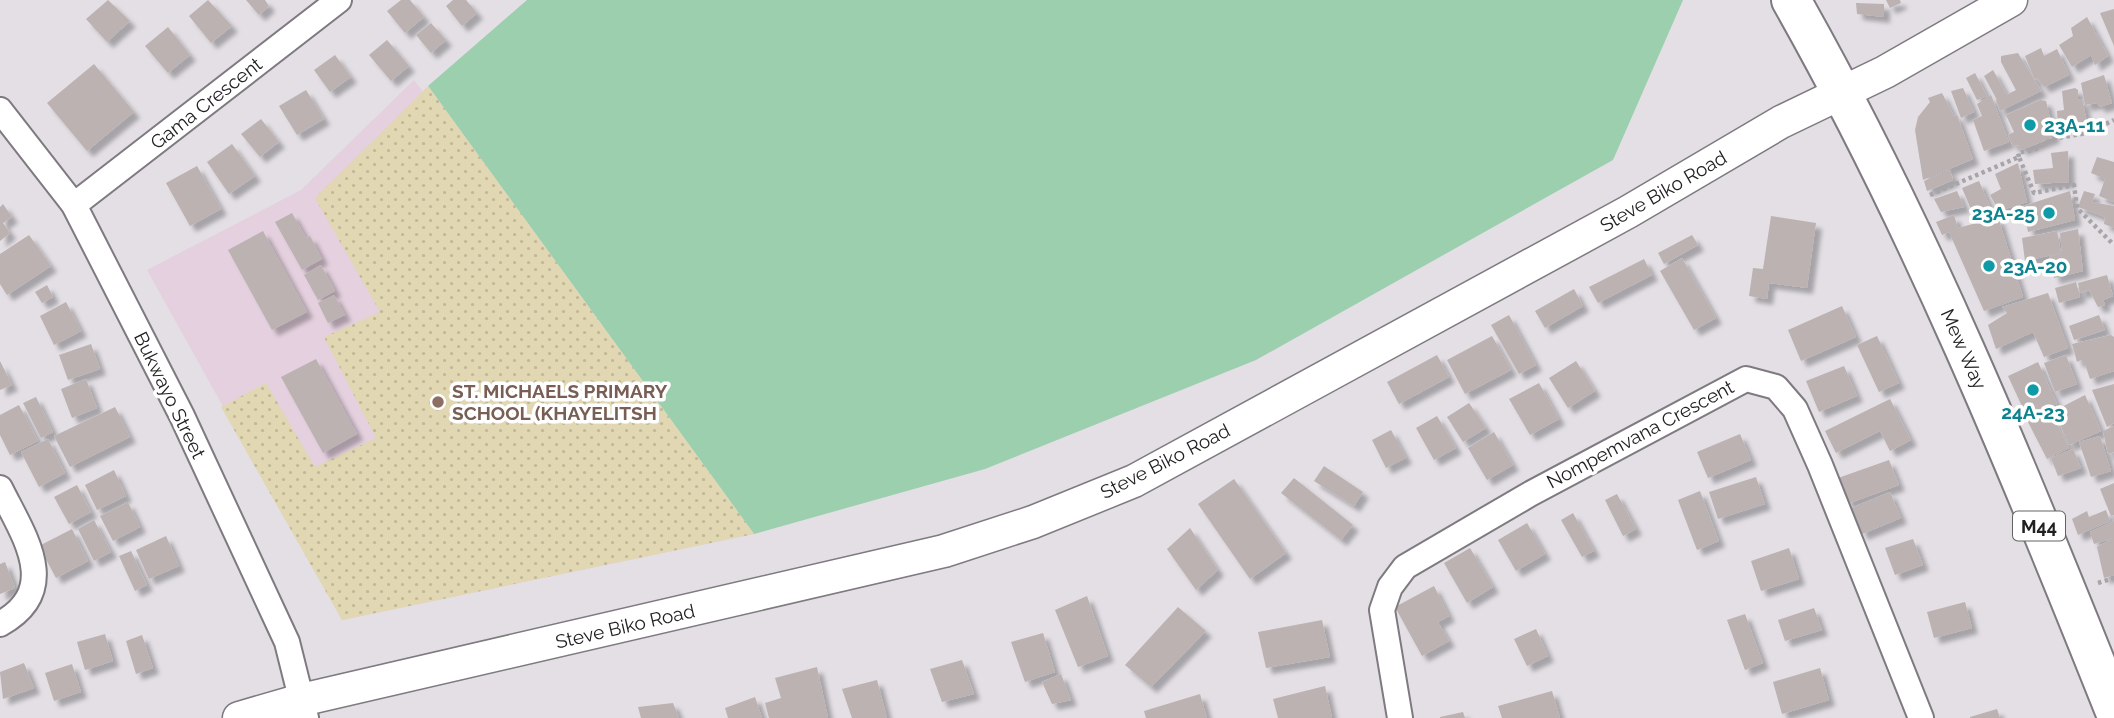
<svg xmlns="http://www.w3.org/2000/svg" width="2114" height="718" viewBox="0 0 2114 718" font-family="Raleway,sans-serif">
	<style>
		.education { fill: #e4d0de }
		.green { fill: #9bcfae }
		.sand { fill: url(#sand-dots) }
		.building { fill: #bbb2b1; filter: url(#shadow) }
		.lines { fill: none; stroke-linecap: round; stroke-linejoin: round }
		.minor-casing { stroke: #7e7a80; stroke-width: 28 }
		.tertiary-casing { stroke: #7e7a80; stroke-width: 35 }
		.primary-casing { stroke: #7e7a80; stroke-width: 42 }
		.path { stroke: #a8a5a9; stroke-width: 4.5; stroke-dasharray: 3.5 3.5; stroke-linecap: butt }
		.minor { stroke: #fff; stroke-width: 24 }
		.tertiary { stroke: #fff; stroke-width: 32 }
		.primary { stroke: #fff; stroke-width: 38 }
		.culture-dot { fill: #0f9aa8; stroke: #fff; stroke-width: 2.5 }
		.education-dot { fill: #8d6e63; stroke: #fff; stroke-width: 2.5 }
		.labels { text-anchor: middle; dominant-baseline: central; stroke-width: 7; stroke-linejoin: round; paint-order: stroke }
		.shield { fill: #fff; stroke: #646364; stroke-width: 2 }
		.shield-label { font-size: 18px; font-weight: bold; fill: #222022 }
		.street-label { font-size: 19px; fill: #222022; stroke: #fff }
		.culture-label { font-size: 19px; font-weight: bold; fill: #0d838f; stroke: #fff; text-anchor: start }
		.education-label { font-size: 19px; font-weight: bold; fill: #785e54; stroke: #fff; text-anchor: start }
	</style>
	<defs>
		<pattern id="sand-dots" width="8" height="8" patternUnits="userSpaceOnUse" patternTransform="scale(1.75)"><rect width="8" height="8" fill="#e1d7b2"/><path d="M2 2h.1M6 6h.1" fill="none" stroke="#c1b899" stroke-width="1.8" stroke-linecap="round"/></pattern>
		<filter id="shadow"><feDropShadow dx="6" dy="6" stdDeviation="2" flood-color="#0004"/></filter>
	</defs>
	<rect width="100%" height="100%" fill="#e3dfe5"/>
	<path class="education" d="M414,80L754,534L342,620L147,270L301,190Z"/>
	<path class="green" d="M527,0H1683L1613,160L1256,360L985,469L754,534L428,86Z"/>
	<path class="sand" d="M428,86L754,534L342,620L221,407L266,383L315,467L376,438L324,337L380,312L315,198Z"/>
	<g class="building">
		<path d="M108,0L130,21L107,42L86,19Z"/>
		<path d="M208,0L232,26L211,43L189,16Z"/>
		<path d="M246,0H265L269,6L259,15Z"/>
		<path d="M401,0H410L424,17L405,33L387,11Z"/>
		<path d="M453,0H466L477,13L462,26L446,6Z"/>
		<path d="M1886,0H1900L1901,3L1890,8Z"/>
		<path d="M1856,3L1884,4V17L1857,14Z"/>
		<path d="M2114,9V46L2100,13Z"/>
		<path d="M2087,17L2108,56L2095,65L2091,55L2072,67L2059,45L2073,36L2071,28Z"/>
		<path d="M431,23L446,40L431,53L416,35Z"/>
		<path d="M168,27L190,55L168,73L145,46Z"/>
		<path d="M387,40L409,66L391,81L369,55Z"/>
		<path d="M2041,48L2044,56L2057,49L2069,75L2044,87L2037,78L2035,80L2025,56Z"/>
		<path d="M2018,53L2041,91L2000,111L1996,100L2016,90L2001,62V56Z"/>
		<path d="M335,55L351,77L330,92L314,70Z"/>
		<path d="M94,64L134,112L87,151L47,103Z"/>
		<path d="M1993,70L2007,95L1997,100L1984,76Z"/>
		<path d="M1975,73L1987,96L1977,100L1966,78Z"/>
		<path d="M2104,75L2112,103L2100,107L2097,103L2085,105L2081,83Z"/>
		<path d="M1963,88L1974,112L1961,118L1951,91Z"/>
		<path d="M2075,88L2078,90V100L2082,99L2087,122L2058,128L2057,111L2064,110L2062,91Z"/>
		<path d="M306,90L324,119L297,135L279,106Z"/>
		<path d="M1942,93L1954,116L1957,115L1973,159L1923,180L1915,130L1918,117L1930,102L1928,98Z"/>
		<path d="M1991,95L2009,142L1984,151L1973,120L1982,116L1977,104Z"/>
		<path d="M2040,100L2046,101L2054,137L2021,150L2019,145L2013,146L2008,135L2014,132L2006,115Z"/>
		<path d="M261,119L279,142L260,157L241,134Z"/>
		<path d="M232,144L255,176L229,194L207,162Z"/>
		<path d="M2068,151L2069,182L2035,184L2033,170L2053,168L2051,153Z"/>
		<path d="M2097,157L2114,162V202L2099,196L2105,179L2091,173Z"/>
		<path d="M2018,163L2027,202L1999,211L1990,195L2001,189L1995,174Z"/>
		<path d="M197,166L221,209L190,226L166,183Z"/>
		<path d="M1950,170L1953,180L1927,191L1924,181Z"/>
		<path d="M1979,181L1993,214L1976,221L1962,188Z"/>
		<path d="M1957,191L1964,207L1941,212L1934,199Z"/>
		<path d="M2070,191L2075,220L2028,232L2023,206Z"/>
		<path d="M2084,191L2095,194L2092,202L2114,206V228L2104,224L2105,217L2078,207Z"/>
		<path d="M3,204L12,217L3,223L10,233L0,241V207Z"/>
		<path d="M292,213L306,238L310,236L322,259L302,270L275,222Z"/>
		<path d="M1954,215L1958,228L1998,217L2023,297L1984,311L1949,232L1942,235L1936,222Z"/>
		<path d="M1771,216L1816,223L1807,288L1769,283L1767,299L1749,296L1753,268L1763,269Z"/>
		<path d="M2078,229L2083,271L2054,278L2049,257L2062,253L2060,233Z"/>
		<path d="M263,231L307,312L272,330L228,250Z"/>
		<path d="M2057,231L2061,253L2025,261L2022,238Z"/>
		<path d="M29,235L51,266L7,295L0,284V254Z"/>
		<path d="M1692,235L1698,245L1664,264L1658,253Z"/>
		<path d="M1682,258L1716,318L1694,330L1660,271Z"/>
		<path d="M1644,259L1652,275L1598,303L1589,287Z"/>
		<path d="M321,265L335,291L318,300L304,275Z"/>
		<path d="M2107,275L2113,296L2103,300L2105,305L2098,307L2089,290L2080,293L2078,283Z"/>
		<path d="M2076,282L2080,297L2059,303L2055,288Z"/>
		<path d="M47,285L53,297L42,303L35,292Z"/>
		<path d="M1574,289L1583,306L1545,328L1535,311Z"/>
		<path d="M2048,293L2068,348L2044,357L2033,332L1996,349L1988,325L2007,313L2002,307Z"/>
		<path d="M334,295L345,315L328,323L318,303Z"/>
		<path d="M66,302L81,331L54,345L40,316Z"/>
		<path d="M1842,306L1856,337L1801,361L1788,330Z"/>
		<path d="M1509,315L1536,365L1519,374L1491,325Z"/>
		<path d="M2099,315L2105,330L2074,340L2069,326Z"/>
		<path d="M2111,335L2114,337V371L2090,379L2085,364L2081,360L2077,362L2072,344Z"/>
		<path d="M1492,336L1511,370L1465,394L1447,360Z"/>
		<path d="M1877,336L1899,383L1879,392L1857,345Z"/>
		<path d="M91,344L100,369L68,380L59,355Z"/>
		<path d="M1437,355L1449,377L1399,404L1387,382Z"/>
		<path d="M2066,355L2077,384L2055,392L2044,363Z"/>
		<path d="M316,359L357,434L323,453L281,377Z"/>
		<path d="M0,361L12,385L0,390Z"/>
		<path d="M1576,361L1595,391L1568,408L1549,378Z"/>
		<path d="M2038,362L2057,404L2027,417L2008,376Z"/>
		<path d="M1844,366L1857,396L1819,412L1806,381Z"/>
		<path d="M86,379L97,408L72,418L61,389Z"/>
		<path d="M1539,383L1559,419L1530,435L1509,399Z"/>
		<path d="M2114,384V423L2107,427L2092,390Z"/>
		<path d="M2085,395L2101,431L2069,445L2054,411Z"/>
		<path d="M36,397L53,432L41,438L23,403Z"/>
		<path d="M1890,399L1911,440L1890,451L1880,431L1836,453L1825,431Z"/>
		<path d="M1469,403L1486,428L1463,442L1447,417Z"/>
		<path d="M19,405L38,441L10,455L0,435V415Z"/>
		<path d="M115,407L130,437L70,467L54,436Z"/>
		<path d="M2050,411L2069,448L2047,459L2028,422Z"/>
		<path d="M1437,416L1456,448L1434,460L1416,428Z"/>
		<path d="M2114,426V452L2108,454L2103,431Z"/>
		<path d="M1391,430L1406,458L1386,468L1372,440Z"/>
		<path d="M1494,432L1513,465L1487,480L1468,448Z"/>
		<path d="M1740,434L1751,460L1708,478L1697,452Z"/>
		<path d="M2100,436L2111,471L2091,477L2079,442Z"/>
		<path d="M48,439L65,473L39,487L21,452Z"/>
		<path d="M2073,449L2081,468L2058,476L2051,458Z"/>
		<path d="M1889,460L1899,485L1847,504L1838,478Z"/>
		<path d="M1324,466L1363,492L1354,506L1314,481Z"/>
		<path d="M114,470L126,496L97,510L85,485Z"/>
		<path d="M1756,477L1765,504L1718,519L1709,492Z"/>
		<path d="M1294,478L1353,525L1341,540L1281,493Z"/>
		<path d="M1234,479L1286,553L1250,579L1198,504Z"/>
		<path d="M2114,483V515L2111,516L2100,489Z"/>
		<path d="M77,485L91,512L69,524L54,497Z"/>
		<path d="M1700,491L1719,541L1697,550L1678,500Z"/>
		<path d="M1890,492L1901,518L1862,534L1851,508Z"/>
		<path d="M1617,494L1636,529L1623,536L1605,500Z"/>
		<path d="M128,502L140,527L113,541L100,516Z"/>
		<path d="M2106,510L2110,521L2078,535L2072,519L2087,511L2089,517Z"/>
		<path d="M1573,513L1594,551L1582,557L1561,520Z"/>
		<path d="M94,520L111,552L94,561L78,529Z"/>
		<path d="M2114,521V575L2104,578L2097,547L2113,538L2094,544L2090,532Z"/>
		<path d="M1527,523L1545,554L1516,571L1498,540Z"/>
		<path d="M1190,528L1218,570L1196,590L1167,549Z"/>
		<path d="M72,529L88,561L56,578L39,546Z"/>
		<path d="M166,536L179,566L149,579L136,550Z"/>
		<path d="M1913,539L1923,565L1895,575L1885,548Z"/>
		<path d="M1470,548L1493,587L1467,603L1444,563Z"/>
		<path d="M1789,548L1799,579L1761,591L1751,561Z"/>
		<path d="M131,551L147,585L135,591L119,556Z"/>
		<path d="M5,562L15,588L0,594V564Z"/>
		<path d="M1434,586L1449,616L1438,622L1449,641L1422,656L1395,607Z"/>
		<path d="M1087,596L1108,656L1078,667L1055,610Z"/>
		<path d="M1965,602L1972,628L1934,638L1927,612Z"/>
		<path d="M1178,607L1206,631L1151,687L1125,665Z"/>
		<path d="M1814,608L1822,630L1785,641L1778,620Z"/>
		<path d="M1745,614L1763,663L1745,670L1727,620Z"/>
		<path d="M1322,620L1330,657L1266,668L1258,632Z"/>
		<path d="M1536,629L1548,656L1527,666L1514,639Z"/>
		<path d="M1043,633L1055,672L1025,682L1011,642Z"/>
		<path d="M105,634L113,661L85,670L77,642Z"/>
		<path d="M142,635L153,668L136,674L126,641Z"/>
		<path d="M962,660L974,694L942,702L930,669Z"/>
		<path d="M24,663L34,688L3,699L0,672Z"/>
		<path d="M72,664L81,692L54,701L45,673Z"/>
		<path d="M817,667L828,718H769L765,703L781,698L775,678Z"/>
		<path d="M1820,668L1829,700L1782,714L1773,682Z"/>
		<path d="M1061,674L1071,700L1052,704L1042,682Z"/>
		<path d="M877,680L887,718H852L842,689Z"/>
		<path d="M1325,686L1332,718H1278L1273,699Z"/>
		<path d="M1552,691L1560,718H1502L1498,706Z"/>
		<path d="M1200,694L1207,718H1146L1144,711Z"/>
		<path d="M755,697L762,718H728L725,708Z"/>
		<path d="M673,703L679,718H641L638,707Z"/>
		<path d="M1997,709L2000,718H1970V717Z"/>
		<path d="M1463,712L1465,718H1440V717Z"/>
	</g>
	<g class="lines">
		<g class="minor-casing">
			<g id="minor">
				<path d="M0,110L74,205L182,416L287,642L306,718"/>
				<path d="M74,205L339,0"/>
				<path d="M0,488C23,535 63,589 0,624"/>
				<path d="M1400,718L1382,610L1390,587L1405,567L1530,494L1746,379L1776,387L1795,409L1820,465L1921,718"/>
			</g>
		</g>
		<g class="tertiary-casing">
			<path id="tertiary" d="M239,718L301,700L944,551L1033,522L1134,481L1628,212L1781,122L1885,72L2011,0"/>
		</g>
		<g class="primary-casing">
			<path id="primary" d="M1791,0C1919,226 2018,468 2114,709"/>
		</g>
		<g class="path">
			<path d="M2019,157L2018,153L2036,149L2052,139L2087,133L2114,120"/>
			<path d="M1930,195L2019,157L2034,193L2074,185L2077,208L2114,245"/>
			<path d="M2098,583L2114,578"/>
		</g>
		<use href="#minor" class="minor"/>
		<use href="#tertiary" class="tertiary"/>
		<use href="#primary" class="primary"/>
	</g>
	<g class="culture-dot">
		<circle cx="2030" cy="125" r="7"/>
		<circle cx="2049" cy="213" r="7"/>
		<circle cx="1989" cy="266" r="7"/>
		<circle cx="2033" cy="390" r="7"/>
	</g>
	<circle class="education-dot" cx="438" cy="402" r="7"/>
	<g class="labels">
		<rect class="shield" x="2013" y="511.5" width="52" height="29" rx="5"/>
		<g class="shield-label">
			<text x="2039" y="526">M44</text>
		</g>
		<g class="street-label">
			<text transform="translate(206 103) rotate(-38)">Gama Crescent</text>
			<text transform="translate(1663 191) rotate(-30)">Steve Biko Road</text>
			<text transform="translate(1964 349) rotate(66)">Mew Way</text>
			<text transform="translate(170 395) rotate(64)">Bukwayo Street</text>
			<text transform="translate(1640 434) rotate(-28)">Nompemvana Crescent</text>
			<text transform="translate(1165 461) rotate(-27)">Steve Biko Road</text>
			<text transform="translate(625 626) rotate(-13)">Steve Biko Road</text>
		</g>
		<g class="culture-label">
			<text x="2044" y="125">23A-11</text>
			<text x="2035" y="213" text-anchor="end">23A-25</text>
			<text x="2003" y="266">23A-20</text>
			<text x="2033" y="412" text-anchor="middle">24A-23</text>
		</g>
		<g class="education-label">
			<text x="452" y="391">ST. MICHAELS PRIMARY<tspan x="452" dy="22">SCHOOL (KHAYELITSH</tspan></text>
		</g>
	</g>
</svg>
